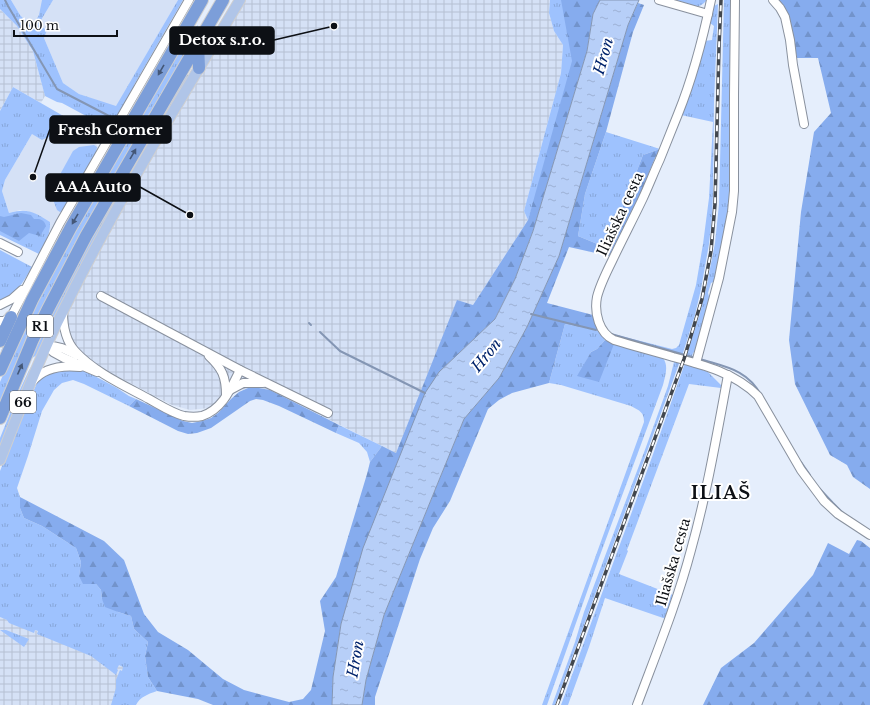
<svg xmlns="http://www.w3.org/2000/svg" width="870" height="705" viewBox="0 0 870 705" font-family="'Libre Baskerville',serif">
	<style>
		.built { fill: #d5e1f6 }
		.industrial { fill: url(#industrial-grid) }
		.grass { fill: url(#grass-tufts) }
		.forest { fill: url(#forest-firs) }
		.water { fill: url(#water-ripples); stroke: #8496b4 }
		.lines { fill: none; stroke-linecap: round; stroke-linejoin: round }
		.stream { stroke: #8496b4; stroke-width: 2 }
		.minor-casing { stroke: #89919e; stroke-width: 10 }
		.major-casing { stroke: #cfcfd0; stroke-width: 12 }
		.highway-casing { stroke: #cfcfd0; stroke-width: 14 }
		.minor { stroke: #fff; stroke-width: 8 }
		.major { stroke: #b0c5e8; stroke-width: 10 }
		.highway { stroke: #7c9ed9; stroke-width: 12 }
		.rail-casing { stroke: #42474e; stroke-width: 3.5 }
		.rail { stroke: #fff; stroke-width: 2; stroke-dasharray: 6; stroke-linecap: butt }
		.oneway { fill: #445777 }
		.labels { text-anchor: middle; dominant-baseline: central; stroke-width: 4; stroke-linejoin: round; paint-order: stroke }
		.shield { fill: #fff; stroke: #56585b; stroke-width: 1 }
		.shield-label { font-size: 13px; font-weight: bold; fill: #0d1015 }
		.street-label { font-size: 14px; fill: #0d1015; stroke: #fff }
		.water-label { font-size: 15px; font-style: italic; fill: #00236c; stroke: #fff }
		.district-label { font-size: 18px; font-weight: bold; letter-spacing: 1px; fill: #0d1015; stroke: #fff }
		.leader { fill: none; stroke: #0d1015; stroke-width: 1.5 }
		.callout-dot { fill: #0d1015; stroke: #fff; stroke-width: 1.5 }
		.callout { fill: #0d1015; stroke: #0d1015; stroke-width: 1.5 }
		.callout-label { font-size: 15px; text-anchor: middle; font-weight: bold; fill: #fff }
	</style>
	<defs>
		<pattern id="industrial-grid" width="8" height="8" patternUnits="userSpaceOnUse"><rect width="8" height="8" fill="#d5e1f6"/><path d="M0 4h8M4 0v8" fill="none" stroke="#b6c0d2"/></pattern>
		<pattern id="grass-tufts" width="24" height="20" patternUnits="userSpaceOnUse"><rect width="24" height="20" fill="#9ec2fe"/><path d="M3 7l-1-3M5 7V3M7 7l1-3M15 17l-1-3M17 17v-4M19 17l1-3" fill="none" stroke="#87a6d9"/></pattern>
		<pattern id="forest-firs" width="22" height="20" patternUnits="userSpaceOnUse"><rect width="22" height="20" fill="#86acee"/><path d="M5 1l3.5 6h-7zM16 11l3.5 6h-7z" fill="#7293cb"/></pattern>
		<pattern id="water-ripples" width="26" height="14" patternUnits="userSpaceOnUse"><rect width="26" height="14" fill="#b7cff8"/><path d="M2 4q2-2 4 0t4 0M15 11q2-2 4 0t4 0" fill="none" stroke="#9cb1d4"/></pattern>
	</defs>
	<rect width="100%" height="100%" fill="#e5eefc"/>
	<g class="built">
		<path d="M11,0H178L116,107L79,94L63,83L44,38L20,15Z"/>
		<path d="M86,129L90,131L98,148L48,236L50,231L49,222L38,215L27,211L20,210L9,213L2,191L5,180L32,134L48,137L87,131Z"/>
	</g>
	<g class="industrial">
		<path d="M242,0H550L549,13L554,31L563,45L561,73L524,211L528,220L473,305L457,301L396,453L270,390L259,388H248L222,396L216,404L209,408L190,410L172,405L107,371L89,361L69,339L65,318L83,279L214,45Z"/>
		<path d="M0,9L17,26L33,51L45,96L41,103L13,87L0,111Z"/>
		<path d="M0,617L128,665L116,705H0Z"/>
	</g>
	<g class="grass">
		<path d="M0,0H11L20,15L32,27L39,15L42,0H53L38,25L47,30L44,38L63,83L79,94L116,106L178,0H183L134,85V87L113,124C103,130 95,127 86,122L88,117L62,103L57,102L45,96L33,51L17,26L0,9Z"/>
		<path d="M550,0H600L593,14L528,220L524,211L561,73L563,45L554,31L549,13Z"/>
		<path d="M671,0H707C705,2 702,5 699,6C693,8 677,2 671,0Z"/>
		<path d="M724,0H733L731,203L715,281L711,283L708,293L710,300L696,350L693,353L691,359L686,357L700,313L706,289L715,243L719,204Z"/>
		<path d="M718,4L714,102L713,193L712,217L709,244L701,289L695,315L682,356L616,337L609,333L672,349L676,348L679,345L696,285L703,244L709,198L713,122L681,115L704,41L712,40L714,26L710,23L714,6Z"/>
		<path d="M198,25L194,35L192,42L0,405V382L18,340L52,271L185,39Z"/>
		<path d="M186,74L189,76L111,211L72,281L38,354L31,359L69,279L142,151Z"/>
		<path d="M13,87L86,129L87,131L86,132L52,138L48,137L42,140L32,134L5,180L2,191L9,213C28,208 34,212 50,222C51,235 44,244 39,254L0,235V111Z"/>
		<path d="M606,132L660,149L643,155L607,248L578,236L585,194Z"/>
		<path d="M109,144L112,145L0,359C0,347 14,322 19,310C47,254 78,199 109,144Z"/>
		<path d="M94,145L97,147L96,152L63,211L60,212L57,210L52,197V189L73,151L79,147Z"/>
		<path d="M0,250L32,267C23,283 17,293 0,301Z"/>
		<path d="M565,324L600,331L605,340L597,349L591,352L578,376L614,344L663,358C669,366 665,376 663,385L599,558L547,705H542L644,422C644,412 640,411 631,406L561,385L549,383Z"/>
		<path d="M677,361H680L555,705H552L575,642L584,612L646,447L668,386L674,362Z"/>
		<path d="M685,363L708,372L721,385V388L689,384L627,550L628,551L619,574L673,595L666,619L605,598L589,647L568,705H561L652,457Z"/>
		<path d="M33,364L0,448V438L17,396L29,370Z"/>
		<path d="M68,370H82L91,374L117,388L129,396L136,399L129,406L84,384L73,380L62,383L54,390L42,411L28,456L17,488L20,497V508L24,518L42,526L76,548L81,562L79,576L96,584L101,590L102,599L118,612L131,616L134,629L148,642L145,656L148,677L157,691C148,694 140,697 136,705H111L116,688V680L120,670L122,671L123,667L119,665L117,669L118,670L116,675L91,656L37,634L38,631L35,630L34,633L9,623L7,620L0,617V471L21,418L37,383L42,377L57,371Z"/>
		<path d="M339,425L382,446L370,462L367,452L359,443L336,433Z"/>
		<path d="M0,630H6L29,639L24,647Z"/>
	</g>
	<g class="forest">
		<path d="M561,0H600L593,14L587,51L533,231L515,279L495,319L439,372L341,624L333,677L332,705H213L198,699L157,691L148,677L145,656L148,642L134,629L131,616L118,612L105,607L102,599L101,590L96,584H83L79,576L81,562L76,548L42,526L24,518L20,508V497L104,541L124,560L144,614L158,632L188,650L223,679L244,690L289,702L303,699L311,690L325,631L320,601L336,577L367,474L370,462L382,446L396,453L457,300L473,305L528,220L572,61Z"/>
		<path d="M779,0H870V489L853,477L847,465L830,455L795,384L789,340L801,212L814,132L831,113L818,58H797L788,15Z"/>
		<path d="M638,3L644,5L633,32L606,132L585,194L578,236L607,248L643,155L660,149L655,158L639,197L609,256L569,247L547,303L593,315L600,331L565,324L549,383L512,393L499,400L488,409L450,501L433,528L420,559L375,697V705H362L366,680L384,615L464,419L499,378L527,327L559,256L628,25Z"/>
		<path d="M21,213L31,215L34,219C40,219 44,219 46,226L40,236L29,233L19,241L0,231V216L4,217Z"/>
		<path d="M605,340L614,344L599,382L577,376L591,352L597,349Z"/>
		<path d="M248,388H259L270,390L339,425L336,433L279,406L263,400L256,399L250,401L211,428L197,433L188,434L178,431L129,406L136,399L183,421L192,423L202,421L211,418L218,413L231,399L239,392Z"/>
		<path d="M857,540L861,541L870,548V705H703L721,668L754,643L813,575L828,543L849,554Z"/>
	</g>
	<path class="water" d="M600,0H639L628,25L559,256L527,327L499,378L464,419L384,615L366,680L362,705H332L333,677L341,624L363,548L425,393L439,372L495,319L515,279L533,231L587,51L593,14Z"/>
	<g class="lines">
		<g class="stream">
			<path d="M5,0L8,6L57,89L111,117"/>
			<path d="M531,314L596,330"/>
			<path d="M309,323L311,325"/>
			<path d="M320,332L340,351L425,393"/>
			<path d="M611,334L696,358"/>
			<path d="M700,359C725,367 747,369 761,395"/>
			<path d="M801,462L810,475"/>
			<path d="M819,488L833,503L843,513"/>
		</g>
		<g class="minor-casing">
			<g id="minor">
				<path d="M659,0L708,14"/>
				<path d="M711,0C703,38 693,77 678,114C672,129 666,144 660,159C654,172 649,185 643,198C633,219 622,240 612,261C606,273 600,285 597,297C594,313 599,333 614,340C633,346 653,351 673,357C704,365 735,373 758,396L801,470L824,501L838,514L870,535"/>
				<path d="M773,0L780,8L785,17L790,40L793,65L804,124"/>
				<path d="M0,243L18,252"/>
				<path d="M101,296L240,370L328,413"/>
				<path d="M0,305L12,299L22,290"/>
				<path d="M63,312C63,326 65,340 75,351C94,372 125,386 149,399C160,405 172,413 184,416C190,417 197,417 202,416C223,409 231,388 240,370"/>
				<path d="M0,321H4L11,317L60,223L189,0"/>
				<path d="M47,346L53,352L64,358L97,372"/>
				<path d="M47,346C60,346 65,349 76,355"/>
				<path d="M209,356C222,368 226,377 226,395"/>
				<path d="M696,363L719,278L732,212L734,191V95L735,0"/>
				<path d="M32,382C44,367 62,365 80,367"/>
				<path d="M230,390L243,383H263"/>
				<path d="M637,705C656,654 677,603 691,550C707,493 717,434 728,375"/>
			</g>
		</g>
		<g class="major-casing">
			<path id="major" d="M0,460C20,409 39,358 64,309C116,203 179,102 240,0"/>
		</g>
		<g class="highway-casing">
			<g id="highway">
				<path d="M198,42L199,68"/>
				<path d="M0,341L11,317"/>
				<path d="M0,370L32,300L71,227L202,0"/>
				<path d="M0,418L33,339L48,309L86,236L223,0"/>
			</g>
		</g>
		<use href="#minor" class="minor"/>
		<use href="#major" class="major"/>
		<use href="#highway" class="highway"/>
		<g class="rail-casing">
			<path id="rail" d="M557,705L684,359L702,299L711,251L715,204L719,47L721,0"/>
		</g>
		<use href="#rail" class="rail"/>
	</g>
	<defs><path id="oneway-solid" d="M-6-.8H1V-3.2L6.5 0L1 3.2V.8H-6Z"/></defs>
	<g class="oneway">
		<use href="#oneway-solid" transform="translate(161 70) rotate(120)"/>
		<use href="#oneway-solid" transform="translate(133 154) rotate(-60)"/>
		<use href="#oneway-solid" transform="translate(75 219) rotate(120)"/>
		<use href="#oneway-solid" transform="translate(20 369) rotate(-66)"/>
	</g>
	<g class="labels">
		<g class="shield">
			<rect x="27" y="315" width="26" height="22" rx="3"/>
			<rect x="10" y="391" width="26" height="22" rx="3"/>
		</g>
		<g class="shield-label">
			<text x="40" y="326">R1</text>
			<text x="23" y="402">66</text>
		</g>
		<g class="street-label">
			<text transform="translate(620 214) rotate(-65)">Iliašska cesta</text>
			<text transform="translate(673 562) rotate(-74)">Iliašska cesta</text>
		</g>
		<g class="water-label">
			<text transform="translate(603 56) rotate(-74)">Hron</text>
			<text transform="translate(486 355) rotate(-51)">Hron</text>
			<text transform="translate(355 659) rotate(-80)">Hron</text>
		</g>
		<g class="district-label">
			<text x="721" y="493">ILIAŠ</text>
		</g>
	</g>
	<path class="leader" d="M334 26L274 40M33 177L50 129M190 215L140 187"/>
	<g class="callout-dot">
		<circle cx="334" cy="26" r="4"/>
		<circle cx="33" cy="177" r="4"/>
		<circle cx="190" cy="215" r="4"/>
	</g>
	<g class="callout">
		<rect x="170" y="27" width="104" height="27" rx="4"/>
		<rect x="50" y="116" width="121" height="27" rx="4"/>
		<rect x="46" y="174" width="94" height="27" rx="4"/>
	</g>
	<g class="callout-label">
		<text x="222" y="45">Detox s.r.o.</text>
		<text x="110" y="135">Fresh Corner</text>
		<text x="93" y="192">AAA Auto</text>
	</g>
	<path d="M14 30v6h103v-6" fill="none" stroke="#0d1015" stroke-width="2"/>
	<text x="20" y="30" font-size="12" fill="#0d1015" stroke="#ffffff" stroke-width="3" paint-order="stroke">100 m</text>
</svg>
